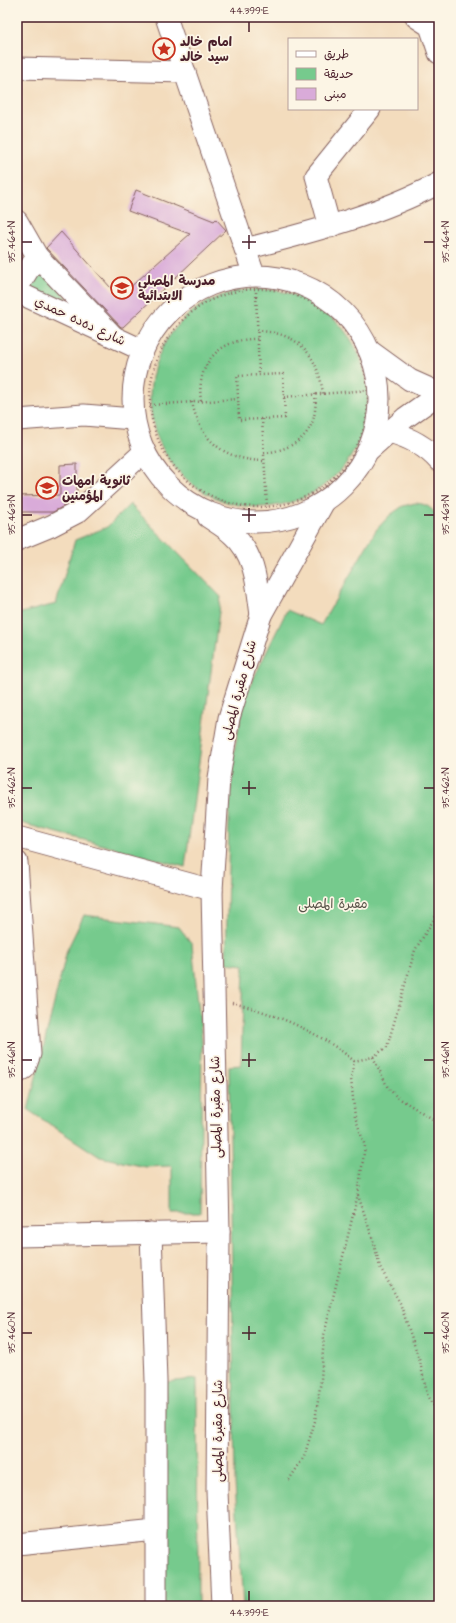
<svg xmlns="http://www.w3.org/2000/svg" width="456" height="1623" viewBox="0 0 456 1623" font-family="'Architects Daughter','Playpen Sans Arabic',sans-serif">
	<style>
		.green { fill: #76ca8d; stroke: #60745c }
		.building { fill: #d9abd9 }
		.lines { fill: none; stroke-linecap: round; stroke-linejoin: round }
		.minor-casing { stroke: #85615e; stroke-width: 23 }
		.path { stroke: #85615e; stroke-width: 2.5; stroke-dasharray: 1 3; stroke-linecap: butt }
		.minor { stroke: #fff; stroke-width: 21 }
		.ticks { fill: none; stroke: #4a1f2b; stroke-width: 1.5 }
		.labels { text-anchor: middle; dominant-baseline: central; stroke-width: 3.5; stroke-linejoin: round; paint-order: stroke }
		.poi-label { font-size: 13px; font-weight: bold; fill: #4a1f2b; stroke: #fcf5e5; text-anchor: start }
		.street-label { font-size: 13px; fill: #4a1f2b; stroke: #fcf5e5 }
		.park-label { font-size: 13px; fill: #575248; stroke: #fcf5e5 }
		.neatline { fill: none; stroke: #4a1f2b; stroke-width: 1.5 }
		.ticks-label { font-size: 10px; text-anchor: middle; fill: #4a1f2b }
	</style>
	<rect width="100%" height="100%" fill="#fcf5e5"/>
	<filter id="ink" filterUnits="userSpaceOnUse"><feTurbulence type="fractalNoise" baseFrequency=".025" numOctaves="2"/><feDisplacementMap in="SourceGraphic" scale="8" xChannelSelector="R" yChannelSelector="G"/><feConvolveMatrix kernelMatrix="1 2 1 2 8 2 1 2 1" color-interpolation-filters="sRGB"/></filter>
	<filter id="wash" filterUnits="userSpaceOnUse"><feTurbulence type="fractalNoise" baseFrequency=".012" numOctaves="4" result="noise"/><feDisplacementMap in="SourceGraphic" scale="16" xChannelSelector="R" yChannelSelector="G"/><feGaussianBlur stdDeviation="0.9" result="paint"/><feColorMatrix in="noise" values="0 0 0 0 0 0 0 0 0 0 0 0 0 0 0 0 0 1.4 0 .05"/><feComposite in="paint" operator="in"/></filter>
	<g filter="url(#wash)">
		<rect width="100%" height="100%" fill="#f3dcbd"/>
		<g class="green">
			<path d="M39,263L76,308L24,287Z"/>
			<circle cx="259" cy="398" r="109"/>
			<path d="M415,503C428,504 432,508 439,519V1606H243L235,1483L229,1066L241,1065L244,965L226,963L229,819L233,757L245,696L287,610L321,625L376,530L390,515L403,506Z"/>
			<path d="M130,504L221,597L185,867L17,822V614L56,604L75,540L107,527Z"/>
			<path d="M84,915L179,927L192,944L202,1041L200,1213H172V1166L146,1167L100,1157L28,1110L67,950Z"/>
			<path d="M197,1379L198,1606H162L165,1382Z"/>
		</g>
		<g id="blocks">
			<g class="building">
				<path d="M136,190L214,221L216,219L226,230L123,327H121L46,248L61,232L119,297L190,234L128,211Z"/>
				<path d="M77,464V496L71,502L53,512H17V496L60,495V465Z"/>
			</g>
		</g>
	</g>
	<g filter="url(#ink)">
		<use href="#blocks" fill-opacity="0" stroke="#85615e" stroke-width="1"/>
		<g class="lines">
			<g class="minor-casing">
				<g id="minor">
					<path d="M166,17L254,275"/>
					<path d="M416,17L430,26L439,53"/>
					<path d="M17,68L185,72"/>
					<path d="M17,221L37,256L113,336"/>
					<path d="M330,227L316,176L370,109"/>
					<path d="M245,249C311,232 379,215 439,183"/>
					<circle cx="256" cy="399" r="123"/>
					<path d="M17,288L37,256"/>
					<path d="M17,292L142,350"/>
					<path d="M370,351L410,380L439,393"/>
					<path d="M17,420L84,415L133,419"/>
					<path d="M389,432C408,437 425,445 439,461"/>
					<path d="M369,450L405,418L439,394"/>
					<path d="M208,517C217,523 226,528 233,535C256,555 257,587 261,615"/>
					<path d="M17,540L51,526L78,512L144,452"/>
					<path d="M17,837L212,890"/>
					<path d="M17,862L30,1054L25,1068L17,1073"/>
					<path d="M151,1233L156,1381V1606"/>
					<path d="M17,1236L219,1232"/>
					<path d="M17,1544L156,1530"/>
					<path d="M222,1606L217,1491L219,1232L212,890L219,778L229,718L261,615L324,502"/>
				</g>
			</g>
			<g class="path">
				<circle cx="259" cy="398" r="109"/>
				<path d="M256,292L259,375"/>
				<path d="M257,331C298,332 318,354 323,394"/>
				<path d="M283,374L285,418L239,420L237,376Z"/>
				<path d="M284,397L369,390"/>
				<path d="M201,401C196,364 219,338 258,339"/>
				<path d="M192,402C200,441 225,460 264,461"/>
				<path d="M150,405L238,399"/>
				<path d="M262,419L267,507"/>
				<path d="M264,453C298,449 319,431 315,394"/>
				<path d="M232,1003C273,1012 323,1034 354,1061L373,1057L387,1047L415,950L436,916L439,914"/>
				<path d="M373,1057L388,1088L397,1097L439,1123"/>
				<path d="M358,1195L373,1240L380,1267L400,1303L420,1362L427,1394L439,1414"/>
				<path d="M289,1480L304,1457L315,1421L321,1380L324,1335L358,1194L365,1146L355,1117L351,1079L354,1061"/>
			</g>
			<use href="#minor" class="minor"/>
		</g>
	</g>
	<path class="ticks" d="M249,22V32M249,235V249M22,242H32M242,242H256M424,242H434M249,508V522M22,515H32M242,515H256M424,515H434M249,781V795M22,788H32M242,788H256M424,788H434M249,1053V1067M22,1060H32M242,1060H256M424,1060H434M249,1326V1340M22,1333H32M242,1333H256M424,1333H434M249,1591V1601"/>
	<defs>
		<g id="sight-ring" transform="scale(1.15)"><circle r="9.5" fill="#fcf5e5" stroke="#c8321e" stroke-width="1.5"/><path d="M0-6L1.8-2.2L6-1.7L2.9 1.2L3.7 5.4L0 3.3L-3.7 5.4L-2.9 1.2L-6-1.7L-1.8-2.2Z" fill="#c8321e"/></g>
		<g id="school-ring" transform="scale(1.15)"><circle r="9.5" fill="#fcf5e5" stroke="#c8321e" stroke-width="1.5"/><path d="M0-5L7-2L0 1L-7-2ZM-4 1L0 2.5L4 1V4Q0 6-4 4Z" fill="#c8321e"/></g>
	</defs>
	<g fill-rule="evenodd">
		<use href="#sight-ring" x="164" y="49"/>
		<use href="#school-ring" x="122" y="288"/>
		<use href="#school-ring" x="47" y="488"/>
	</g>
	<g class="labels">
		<g class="poi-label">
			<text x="180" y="42">امام خالد<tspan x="180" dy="15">سيد خالد</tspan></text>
			<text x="138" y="281">مدرسة المصلى<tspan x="138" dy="15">الابتدائية</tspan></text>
			<text x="62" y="481">ثانوية امهات<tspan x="62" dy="15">المؤمنين</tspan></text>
		</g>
		<g class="street-label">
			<text transform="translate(80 321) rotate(25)">شارع دەدە حمدي</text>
			<text transform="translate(239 690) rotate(-75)">شارع مقبرة المصلى</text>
			<text transform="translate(216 1107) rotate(-91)">شارع مقبرة المصلى</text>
			<text transform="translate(218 1431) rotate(-90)">شارع مقبرة المصلى</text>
		</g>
		<g class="park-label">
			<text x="333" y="904">مقبرة المصلى</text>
		</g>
	</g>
	<rect width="456" height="1623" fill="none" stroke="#fcf5e5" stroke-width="44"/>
	<rect x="288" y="38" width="130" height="72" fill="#fcf5e5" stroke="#b59f9b"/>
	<rect x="296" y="51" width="20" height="6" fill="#ffffff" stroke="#b59f9b"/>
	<text x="324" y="58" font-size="12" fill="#4a1f2b">طريق</text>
	<rect x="296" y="68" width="20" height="12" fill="#76ca8d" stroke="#b59f9b"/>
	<text x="324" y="78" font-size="12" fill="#4a1f2b">حديقة</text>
	<rect x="296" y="88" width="20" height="12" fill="#d9abd9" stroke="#b59f9b"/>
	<text x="324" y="98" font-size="12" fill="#4a1f2b">مبنى</text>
	<rect x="22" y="22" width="412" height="1579" class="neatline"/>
	<g class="ticks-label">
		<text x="249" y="14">44.399°E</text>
		<text transform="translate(11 242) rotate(-90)" y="4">35.464°N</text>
		<text transform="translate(445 242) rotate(-90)" y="4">35.464°N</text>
		<text transform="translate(11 515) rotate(-90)" y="4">35.463°N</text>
		<text transform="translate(445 515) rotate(-90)" y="4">35.463°N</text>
		<text transform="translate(11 788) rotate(-90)" y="4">35.462°N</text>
		<text transform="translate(445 788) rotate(-90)" y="4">35.462°N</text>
		<text transform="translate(11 1060) rotate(-90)" y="4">35.461°N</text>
		<text transform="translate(445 1060) rotate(-90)" y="4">35.461°N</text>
		<text transform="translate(11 1333) rotate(-90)" y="4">35.460°N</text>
		<text transform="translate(445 1333) rotate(-90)" y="4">35.460°N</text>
		<text x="249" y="1616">44.399°E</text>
	</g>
</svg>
